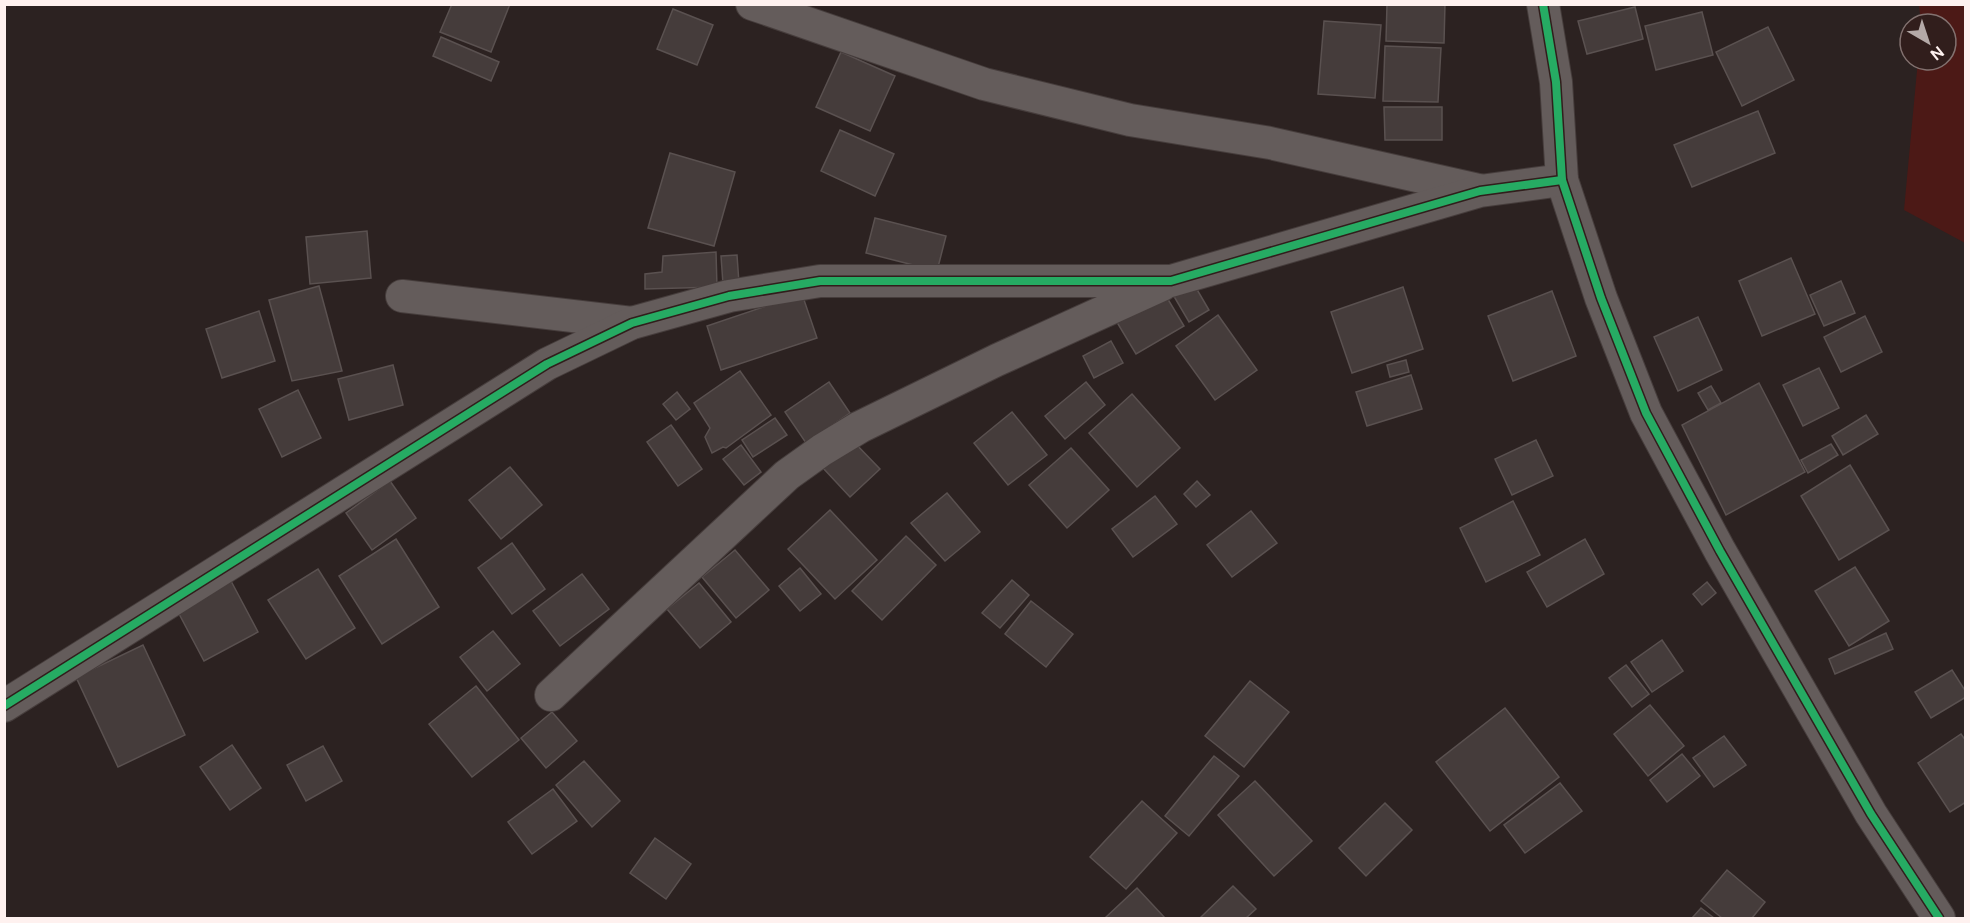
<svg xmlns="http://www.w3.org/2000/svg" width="1970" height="923" viewBox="0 0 1970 923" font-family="'DM Sans',sans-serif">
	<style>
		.green { fill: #4c1916 }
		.building { fill: #453c3b; stroke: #5a5150; stroke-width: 1.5 }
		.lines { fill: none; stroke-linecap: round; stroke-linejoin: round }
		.minor-casing { stroke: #463d3c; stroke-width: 34 }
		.minor { stroke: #645c5b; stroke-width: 32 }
		.cycleway-casing { stroke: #311e1c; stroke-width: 11 }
		.cycleway { stroke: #26ab63; stroke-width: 8 }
	</style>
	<rect width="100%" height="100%" fill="#2c2221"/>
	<path class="green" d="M1919,5H1965V243L1904,210L1918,60H1946V24H1921Z"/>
	<g class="building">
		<path d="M452,4H510L491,52L440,32Z"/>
		<path d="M1387,4H1445L1444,43L1386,41Z"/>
		<path d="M1635,7L1643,39L1587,54L1578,21Z"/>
		<path d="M673,9L713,25L697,65L657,49Z"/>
		<path d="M1702,12L1713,55L1656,70L1645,26Z"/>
		<path d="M1324,21L1381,25L1375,98L1318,94Z"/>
		<path d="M1768,27L1794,80L1742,106L1716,52Z"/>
		<path d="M441,37L499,62L491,81L433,56Z"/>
		<path d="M1385,46L1441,48L1438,102L1383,101Z"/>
		<path d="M841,52L895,76L870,131L816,107Z"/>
		<path d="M1384,107H1442V140H1385Z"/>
		<path d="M1758,111L1775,153L1692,187L1674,145Z"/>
		<path d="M840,130L894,154L875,196L821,171Z"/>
		<path d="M670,153L735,172L714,246L648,228Z"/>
		<path d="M875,218L946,236L937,271L866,253Z"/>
		<path d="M367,231L371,278L310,284L306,237Z"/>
		<path d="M716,252L717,287L645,289V274L662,272L663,256Z"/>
		<path d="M737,255L739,283L723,284L721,256Z"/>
		<path d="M1791,258L1815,314L1762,336L1739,281Z"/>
		<path d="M1192,281L1209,310L1189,322L1172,293Z"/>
		<path d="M1841,281L1855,313L1824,326L1810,295Z"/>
		<path d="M319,286L342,371L292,381L269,300Z"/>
		<path d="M1403,287L1423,349L1352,373L1331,312Z"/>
		<path d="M1163,291L1184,326L1136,354L1115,319Z"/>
		<path d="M1552,291L1576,356L1513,381L1488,316Z"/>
		<path d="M802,294L817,338L721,370L707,326Z"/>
		<path d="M259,311L275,361L222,378L206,329Z"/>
		<path d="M1218,315L1257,370L1215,400L1176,346Z"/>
		<path d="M1865,316L1882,352L1841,372L1824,337Z"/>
		<path d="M1698,317L1722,370L1678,391L1654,337Z"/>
		<path d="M1111,341L1123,363L1094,378L1083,356Z"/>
		<path d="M1406,360L1409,372L1390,377L1387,365Z"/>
		<path d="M393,365L403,405L349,420L338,379Z"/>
		<path d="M1819,368L1839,408L1803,426L1783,385Z"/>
		<path d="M740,371L771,415L726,448L723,447L712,453L705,437L710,428L694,403Z"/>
		<path d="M1411,375L1422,409L1367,426L1356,392Z"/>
		<path d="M829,382L850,413L806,443L785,412Z"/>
		<path d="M1086,382L1105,405L1065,439L1045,416Z"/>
		<path d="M1759,383L1805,472L1726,515L1682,425Z"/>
		<path d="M1711,386L1721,403L1708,410L1698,393Z"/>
		<path d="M298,390L321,438L282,457L259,409Z"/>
		<path d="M677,392L690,409L676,420L663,404Z"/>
		<path d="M1132,394L1180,448L1137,487L1089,433Z"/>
		<path d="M1012,412L1047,455L1008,485L974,443Z"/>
		<path d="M1866,415L1878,434L1843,455L1832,436Z"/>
		<path d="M775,418L787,435L753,457L742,440Z"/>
		<path d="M671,425L702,469L678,486L647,442Z"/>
		<path d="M852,440L880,469L850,497L823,468Z"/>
		<path d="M1536,440L1553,476L1512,495L1495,459Z"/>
		<path d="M1831,444L1838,455L1808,473L1801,460Z"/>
		<path d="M741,445L761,472L744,485L723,459Z"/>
		<path d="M1071,448L1109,490L1067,528L1029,485Z"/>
		<path d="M1850,465L1889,530L1839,560L1801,496Z"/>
		<path d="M510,467L542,505L501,539L469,500Z"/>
		<path d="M390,481L416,518L372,550L346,513Z"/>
		<path d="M1197,481L1210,495L1196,507L1184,494Z"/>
		<path d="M947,493L980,532L945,561L911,523Z"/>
		<path d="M1155,496L1177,524L1133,557L1112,529Z"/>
		<path d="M1513,501L1540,555L1486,582L1460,528Z"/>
		<path d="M830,510L877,560L835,599L788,549Z"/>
		<path d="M1251,511L1277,543L1232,577L1207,545Z"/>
		<path d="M906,536L936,565L882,620L852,591Z"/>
		<path d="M396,539L439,607L382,644L339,576Z"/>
		<path d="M1585,539L1604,574L1547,607L1527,572Z"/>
		<path d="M512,543L545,589L512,614L478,568Z"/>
		<path d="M735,550L769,590L736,618L702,577Z"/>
		<path d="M1855,567L1889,621L1849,646L1815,591Z"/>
		<path d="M800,568L821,594L800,611L779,586Z"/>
		<path d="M318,569L355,628L306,659L268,600Z"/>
		<path d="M582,574L609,609L560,646L533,611Z"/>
		<path d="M1012,580L1029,595L1000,628L982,613Z"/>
		<path d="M231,581L258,632L204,661L177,610Z"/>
		<path d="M1707,582L1716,593L1702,605L1693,594Z"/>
		<path d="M699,583L731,622L700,648L667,609Z"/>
		<path d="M1031,601L1073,634L1046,667L1005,634Z"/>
		<path d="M493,631L520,664L487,691L460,657Z"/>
		<path d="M1886,633L1893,649L1835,674L1829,659Z"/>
		<path d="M1662,640L1683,671L1652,692L1631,662Z"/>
		<path d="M143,645L185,735L118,767L76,677Z"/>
		<path d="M1626,665L1649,694L1632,707L1609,678Z"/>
		<path d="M1952,670L1966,692V697L1931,718L1915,692Z"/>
		<path d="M1250,681L1289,712L1244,767L1205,736Z"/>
		<path d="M476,686L519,740L472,777L429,724Z"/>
		<path d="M1650,705L1684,746L1648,776L1614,734Z"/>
		<path d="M1505,708L1559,777L1490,831L1436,762Z"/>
		<path d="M552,712L577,741L546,768L521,738Z"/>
		<path d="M1961,734L1966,741V802L1950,812L1918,763Z"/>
		<path d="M1724,736L1746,765L1714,787L1693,758Z"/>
		<path d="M232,745L261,788L230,810L200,767Z"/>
		<path d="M323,746L342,781L306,801L287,765Z"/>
		<path d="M1682,754L1700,776L1667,802L1650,780Z"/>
		<path d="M1214,756L1239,776L1189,836L1165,816Z"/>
		<path d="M584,761L620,801L592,827L556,785Z"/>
		<path d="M1255,781L1312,841L1274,876L1218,815Z"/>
		<path d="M1560,783L1582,811L1525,853L1504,825Z"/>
		<path d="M553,789L577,821L532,854L508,822Z"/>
		<path d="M1142,801L1177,833L1126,889L1090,857Z"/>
		<path d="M1385,803L1412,830L1366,876L1339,848Z"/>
		<path d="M655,838L691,864L666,899L630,873Z"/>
		<path d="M1727,870L1765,902L1752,918H1722L1701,901Z"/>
		<path d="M1233,886L1256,909L1246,918H1200Z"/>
		<path d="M1137,888L1165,918H1105Z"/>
		<path d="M1701,908L1714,918H1692Z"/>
	</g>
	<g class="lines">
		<g class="minor-casing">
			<g id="minor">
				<path d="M752,4L984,84L1130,120L1270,143L1479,190"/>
				<path d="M1543,4L1556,82L1562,180L1601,298L1646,413L1720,551L1871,814L1939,918"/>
				<path d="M402,296L632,323"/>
				<path d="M551,695L787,475L822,450L860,427L997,360L1162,285"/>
				<path d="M4,706L547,364L632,323L729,296L820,281H1171L1480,191L1562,180"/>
			</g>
		</g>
		<use href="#minor" class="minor"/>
		<g class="cycleway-casing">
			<g id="cycleway">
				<path d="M1543,4L1556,82L1562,180L1601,298L1646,413L1720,551L1871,814L1939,918"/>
				<path d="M4,706L547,364L632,323L729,296L820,281H1171L1480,191L1562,180"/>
			</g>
		</g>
		<use href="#cycleway" class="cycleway"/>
	</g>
	<rect width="1970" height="923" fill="none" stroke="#fef1ef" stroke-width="12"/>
	<g transform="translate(1928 42) rotate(141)"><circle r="28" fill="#311e1c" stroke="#837270" stroke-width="1.5"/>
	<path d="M0-4.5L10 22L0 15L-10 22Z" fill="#b4a9a7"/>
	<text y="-9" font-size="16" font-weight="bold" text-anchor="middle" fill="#fef1ef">N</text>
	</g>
</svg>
